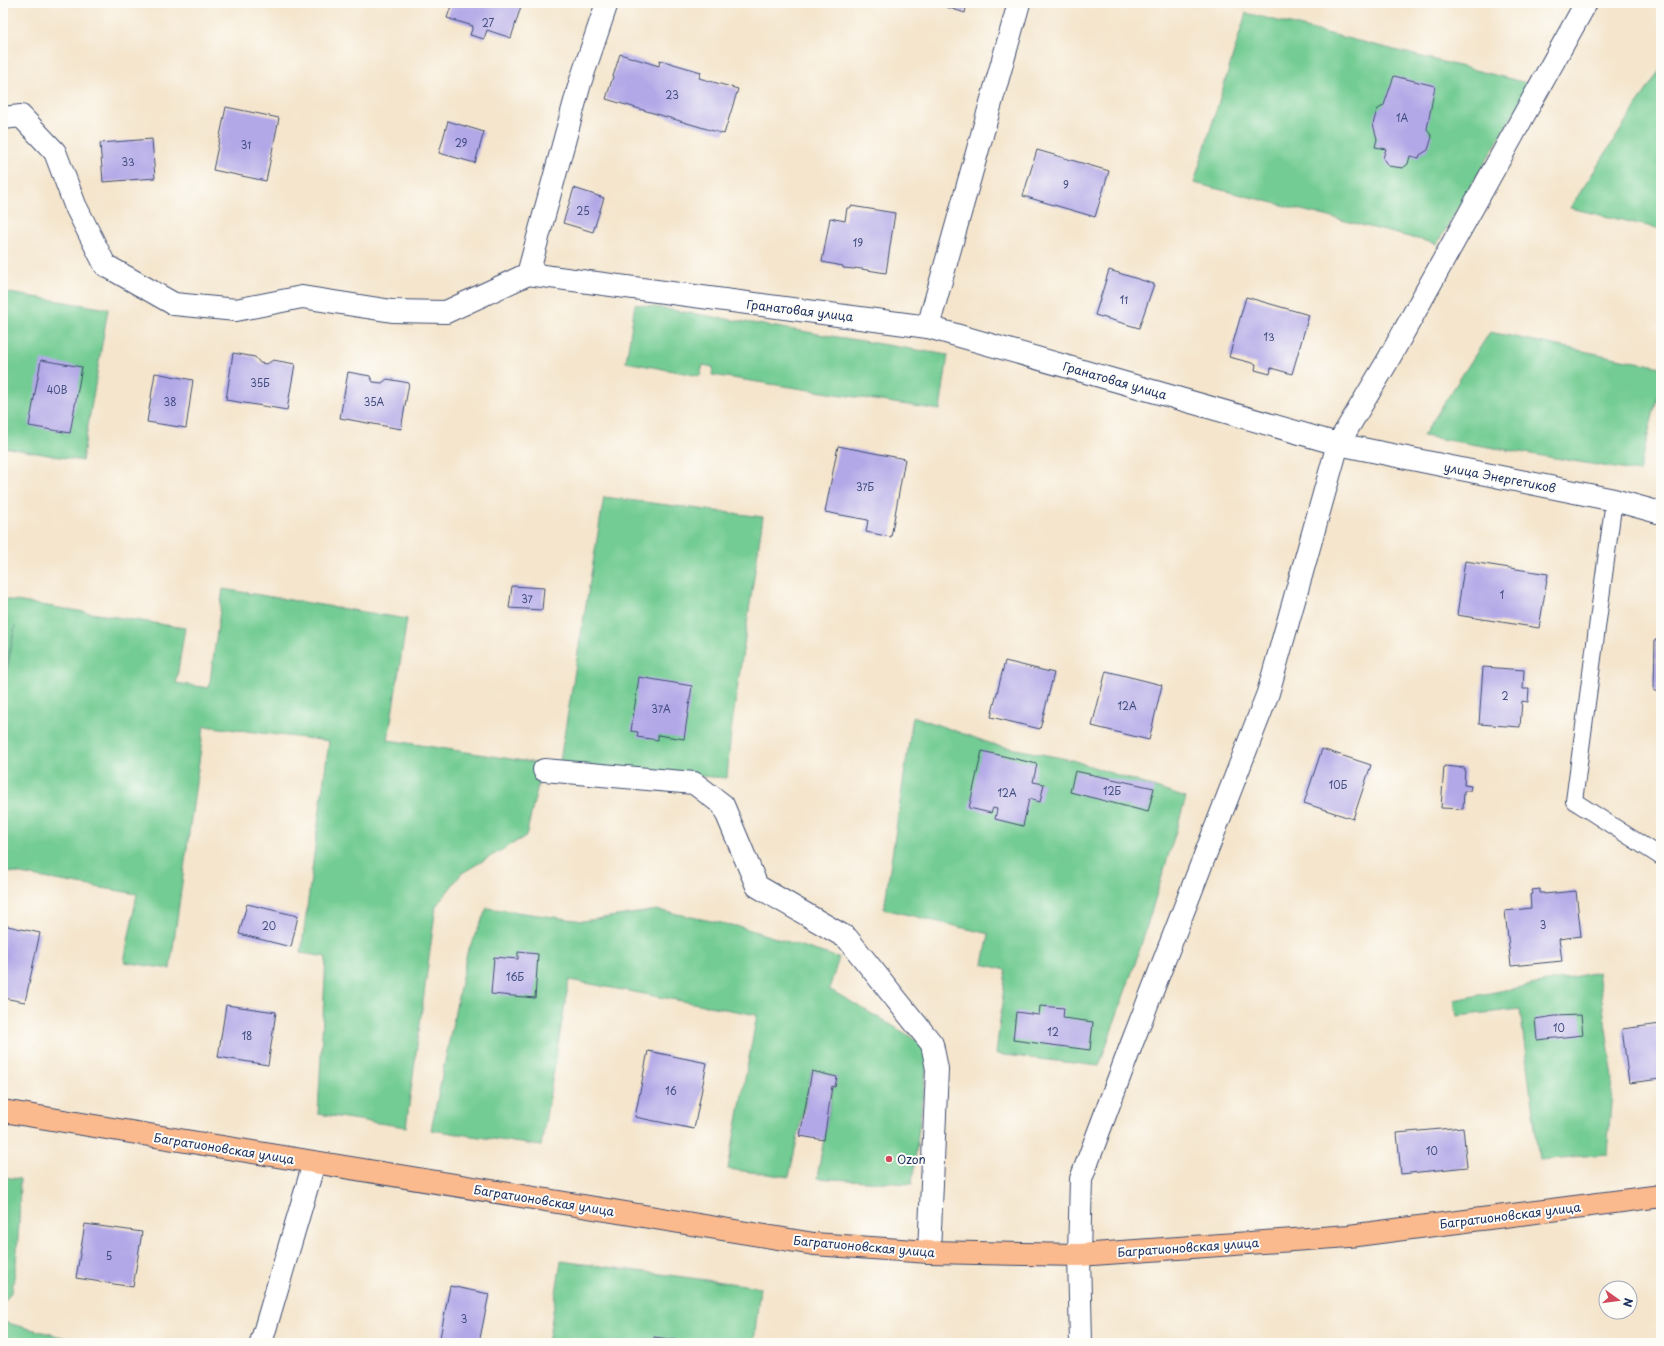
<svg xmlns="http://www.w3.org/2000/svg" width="1664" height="1346" viewBox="0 0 1664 1346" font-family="'Playpen Sans',sans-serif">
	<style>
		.green { fill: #73cc93; stroke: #477e78 }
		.building { fill: #b2a8e7 }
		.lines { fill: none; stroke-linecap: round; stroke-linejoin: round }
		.service-casing { stroke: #3c4a6e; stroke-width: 18 }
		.minor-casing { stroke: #3c4a6e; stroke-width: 24 }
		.primary-casing { stroke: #3c4a6e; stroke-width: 24 }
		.service { stroke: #fff; stroke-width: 16 }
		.minor { stroke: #fff; stroke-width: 22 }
		.primary { stroke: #fbba8d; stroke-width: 22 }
		.poi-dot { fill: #d1495b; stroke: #fdfcf7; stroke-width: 1.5 }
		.labels { text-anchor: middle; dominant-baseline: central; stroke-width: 4; stroke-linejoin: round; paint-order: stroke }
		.number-label { font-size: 10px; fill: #414d80 }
		.street-label { font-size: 12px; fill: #1b2f5e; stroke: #fdfcf7 }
		.poi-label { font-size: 12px; fill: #1b2f5e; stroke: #fdfcf7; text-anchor: start }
	</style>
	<rect width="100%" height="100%" fill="#fdfcf7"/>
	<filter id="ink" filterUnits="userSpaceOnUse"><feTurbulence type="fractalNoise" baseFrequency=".025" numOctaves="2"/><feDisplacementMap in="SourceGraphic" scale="8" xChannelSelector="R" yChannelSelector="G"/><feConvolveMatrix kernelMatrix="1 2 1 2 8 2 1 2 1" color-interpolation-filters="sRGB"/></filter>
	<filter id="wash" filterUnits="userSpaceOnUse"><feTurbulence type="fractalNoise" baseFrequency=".012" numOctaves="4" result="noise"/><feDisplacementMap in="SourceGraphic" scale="16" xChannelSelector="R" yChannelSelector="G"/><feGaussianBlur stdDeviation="0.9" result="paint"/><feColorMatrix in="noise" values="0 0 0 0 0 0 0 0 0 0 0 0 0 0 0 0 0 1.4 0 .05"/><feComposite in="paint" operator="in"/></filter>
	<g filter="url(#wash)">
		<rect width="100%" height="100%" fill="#f4e5cc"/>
		<g class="green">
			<path d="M1246,13L1531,84L1437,244L1194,183Z"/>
			<path d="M1661,68V229L1570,208Z"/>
			<path d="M3,292L108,309L82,461L3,447Z"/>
			<path d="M635,304L948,355L940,410L712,375L713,367L703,365L700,376L626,362Z"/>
			<path d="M1490,332L1661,367V382L1639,472L1423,436Z"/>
			<path d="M604,497L763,517L731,731L727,778L559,766Z"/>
			<path d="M223,589L407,619L388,740L543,764L526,836L462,873L436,906L406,1127L318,1114L326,957L301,953L329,741L204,726L170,969L124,962L137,894L3,871V693L15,626L3,683V599L185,628L176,683L209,688Z"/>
			<path d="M913,716L995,745L1072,760L1186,798L1138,955L1099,1066L996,1054L1006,970L983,964L989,934L884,909Z"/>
			<path d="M487,908L583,921L657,910L741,927L839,958L829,989L929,1047L912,1184L817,1178L833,1087H835L837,1077L812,1071L789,1177L728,1169L757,1015L569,980L541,1146L431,1130L467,953Z"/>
			<path d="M1598,972L1613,1078L1607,1154L1539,1160L1520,1009L1457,1016L1454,1000Z"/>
			<path d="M3,1177L20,1179L19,1224L16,1264L12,1291L3,1304Z"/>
			<path d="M561,1261L760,1287L754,1343H548Z"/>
			<path d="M3,1322L86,1343H3Z"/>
		</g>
		<g id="blocks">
			<g class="building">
				<path d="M452,3H522L511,38L487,30L484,39L470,35L473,26L447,18Z"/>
				<path d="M934,3H967L965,13Z"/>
				<path d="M620,54L659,66L660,60L701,72L699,78L738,89L724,134L606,99Z"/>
				<path d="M1394,76L1435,86L1427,129L1432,137L1428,150L1420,155L1419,158L1410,156L1408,164L1403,168L1388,166L1383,158L1386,149L1375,147L1377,139L1373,124L1377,110L1384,105Z"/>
				<path d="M226,107L279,118L266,181L213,170Z"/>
				<path d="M448,121L484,132L475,163L439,153Z"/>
				<path d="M152,139L155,178L103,182L100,143Z"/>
				<path d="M1037,150L1109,171L1095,217L1023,196Z"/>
				<path d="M574,188L604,198L593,232L563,223Z"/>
				<path d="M851,206L895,213L886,273L855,268V269L843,268V266L822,262L830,218L845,221L847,208H850Z"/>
				<path d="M1109,270L1154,284L1139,328L1095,315Z"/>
				<path d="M1246,297L1309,315L1292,374L1271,368L1270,374L1255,370L1256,364L1229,357Z"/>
				<path d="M233,353L255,357L260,363L267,364L273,360L295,364L287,410L226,400Z"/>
				<path d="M41,360L82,367L70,433L29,426Z"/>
				<path d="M348,372L370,376L373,382L382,383L387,379L409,383L401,429L340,418Z"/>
				<path d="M155,373L193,380L186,428L147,422Z"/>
				<path d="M838,446L905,459L891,537L866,532L868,520L825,512Z"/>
				<path d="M1465,561L1548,574L1539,628L1457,615Z"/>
				<path d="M512,586L544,588L542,610L509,608Z"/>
				<path d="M1655,639H1661V691H1654Z"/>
				<path d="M1005,661L1054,673L1040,729L991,717Z"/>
				<path d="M1483,667L1524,670L1523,689H1529L1528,702L1522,701L1520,727L1479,724Z"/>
				<path d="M1106,671L1162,685L1149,740L1092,726Z"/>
				<path d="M639,677L692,686L684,739L658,735V740L637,737L638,732L631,731Z"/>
				<path d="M1322,749L1371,765L1353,819L1304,803Z"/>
				<path d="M982,751L1037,764L1033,782L1044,784L1040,802L1029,799L1023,826L995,819L997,809L993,808L991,813L969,808Z"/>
				<path d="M1444,766L1465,768L1464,785L1471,786L1470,791H1464L1463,809L1441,808Z"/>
				<path d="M1075,771L1154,788L1148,812L1070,792Z"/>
				<path d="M1540,889V893H1544V894L1576,891L1581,936L1559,939L1562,961L1511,966L1505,911L1531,908L1530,895L1533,894L1532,890Z"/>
				<path d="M247,904L298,916L291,947L239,934Z"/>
				<path d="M3,925L40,933L25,1002L3,998Z"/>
				<path d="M518,952L538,954L535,998L491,994L494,957L518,959Z"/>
				<path d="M226,1005L276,1012L268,1065L218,1057Z"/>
				<path d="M1040,1006L1064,1008L1063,1018L1093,1022L1090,1050L1013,1040L1016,1012L1039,1015Z"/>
				<path d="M1581,1015L1583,1035L1537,1040L1535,1019L1555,1016Z"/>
				<path d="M1661,1024V1079L1629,1083L1622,1029Z"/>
				<path d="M648,1051L707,1063L694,1129L635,1117Z"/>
				<path d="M812,1071L837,1077L835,1087L832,1086L824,1140L800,1136Z"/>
				<path d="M1463,1127L1467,1167L1401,1174L1397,1133Z"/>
				<path d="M85,1224L142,1232L133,1287L76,1278Z"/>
				<path d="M450,1286L489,1294L479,1343H439Z"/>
				<path d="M654,1337L693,1342V1343H653Z"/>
			</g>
		</g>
	</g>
	<g filter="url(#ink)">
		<use href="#blocks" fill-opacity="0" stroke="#3c4a6e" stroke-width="1"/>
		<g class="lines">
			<g class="service-casing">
				<path id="service" d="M1614,500L1574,801L1661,857"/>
			</g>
			<g class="minor-casing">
				<g id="minor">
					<path d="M607,3L580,83L528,274L928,327L1338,444L1614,500L1661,513"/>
					<path d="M3,118L21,116L55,152L75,205L105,265L174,304L236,310L302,297L392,311L446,312L528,274"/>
					<path d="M928,327L1019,3"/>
					<path d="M544,770L694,783L723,805L757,886L847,938L932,1044L937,1069L929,1252"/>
					<path d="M261,1343L314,1163"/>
					<path d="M1081,1343L1079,1255L1081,1179L1132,1043L1268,693L1338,444L1387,362L1586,3"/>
				</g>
			</g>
			<g class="primary-casing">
				<path id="primary" d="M3,1111L814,1244L929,1252L1079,1255L1349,1236L1661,1196"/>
			</g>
			<use href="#service" class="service"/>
			<use href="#minor" class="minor"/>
			<use href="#primary" class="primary"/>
		</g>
	</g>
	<circle class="poi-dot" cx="889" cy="1159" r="4"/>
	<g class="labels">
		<g class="number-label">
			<text x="488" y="22">27</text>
			<text x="672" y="94">23</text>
			<text x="1402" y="117">1А</text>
			<text x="461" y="142">29</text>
			<text x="246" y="144">31</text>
			<text x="128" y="161">33</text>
			<text x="1066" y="184">9</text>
			<text x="583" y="210">25</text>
			<text x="858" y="242">19</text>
			<text x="1124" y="299">11</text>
			<text x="1269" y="336">13</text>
			<text x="260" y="382">35Б</text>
			<text x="57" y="389">40В</text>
			<text x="170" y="401">38</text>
			<text x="374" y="401">35А</text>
			<text x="865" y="486">37Б</text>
			<text x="1502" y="594">1</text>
			<text x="527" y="598">37</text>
			<text x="1505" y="695">2</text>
			<text x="1127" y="705">12А</text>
			<text x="661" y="708">37А</text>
			<text x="1338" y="784">10Б</text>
			<text x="1112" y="790">12Б</text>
			<text x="1007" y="792">12А</text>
			<text x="1543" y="924">3</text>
			<text x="269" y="925">20</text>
			<text x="515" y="976">16Б</text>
			<text x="1559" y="1027">10</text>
			<text x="1053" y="1031">12</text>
			<text x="247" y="1035">18</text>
			<text x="671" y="1090">16</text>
			<text x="1432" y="1150">10</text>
			<text x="109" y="1255">5</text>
			<text x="464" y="1318">3</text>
		</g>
		<g class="street-label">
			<text transform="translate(800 310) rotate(7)">Гранатовая улица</text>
			<text transform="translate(1115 380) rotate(16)">Гранатовая улица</text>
			<text transform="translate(1500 477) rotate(11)">улица Энергетиков</text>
			<text transform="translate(224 1148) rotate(9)">Багратионовская улица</text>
			<text transform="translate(544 1200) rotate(9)">Багратионовская улица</text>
			<text transform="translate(1510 1215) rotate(-7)">Багратионовская улица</text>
			<text transform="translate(864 1246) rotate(5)">Багратионовская улица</text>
			<text transform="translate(1188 1247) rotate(-4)">Багратионовская улица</text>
		</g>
		<g class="poi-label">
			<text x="897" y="1159">Ozon</text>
		</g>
	</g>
	<rect width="1664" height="1346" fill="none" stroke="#fdfcf7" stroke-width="16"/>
	<g transform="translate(1618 1300) rotate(104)"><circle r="19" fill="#fdfcf7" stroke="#a3aaba"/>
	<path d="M0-3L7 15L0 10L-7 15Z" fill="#d1495b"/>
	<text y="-6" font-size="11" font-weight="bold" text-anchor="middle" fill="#1b2f5e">N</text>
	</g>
</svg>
